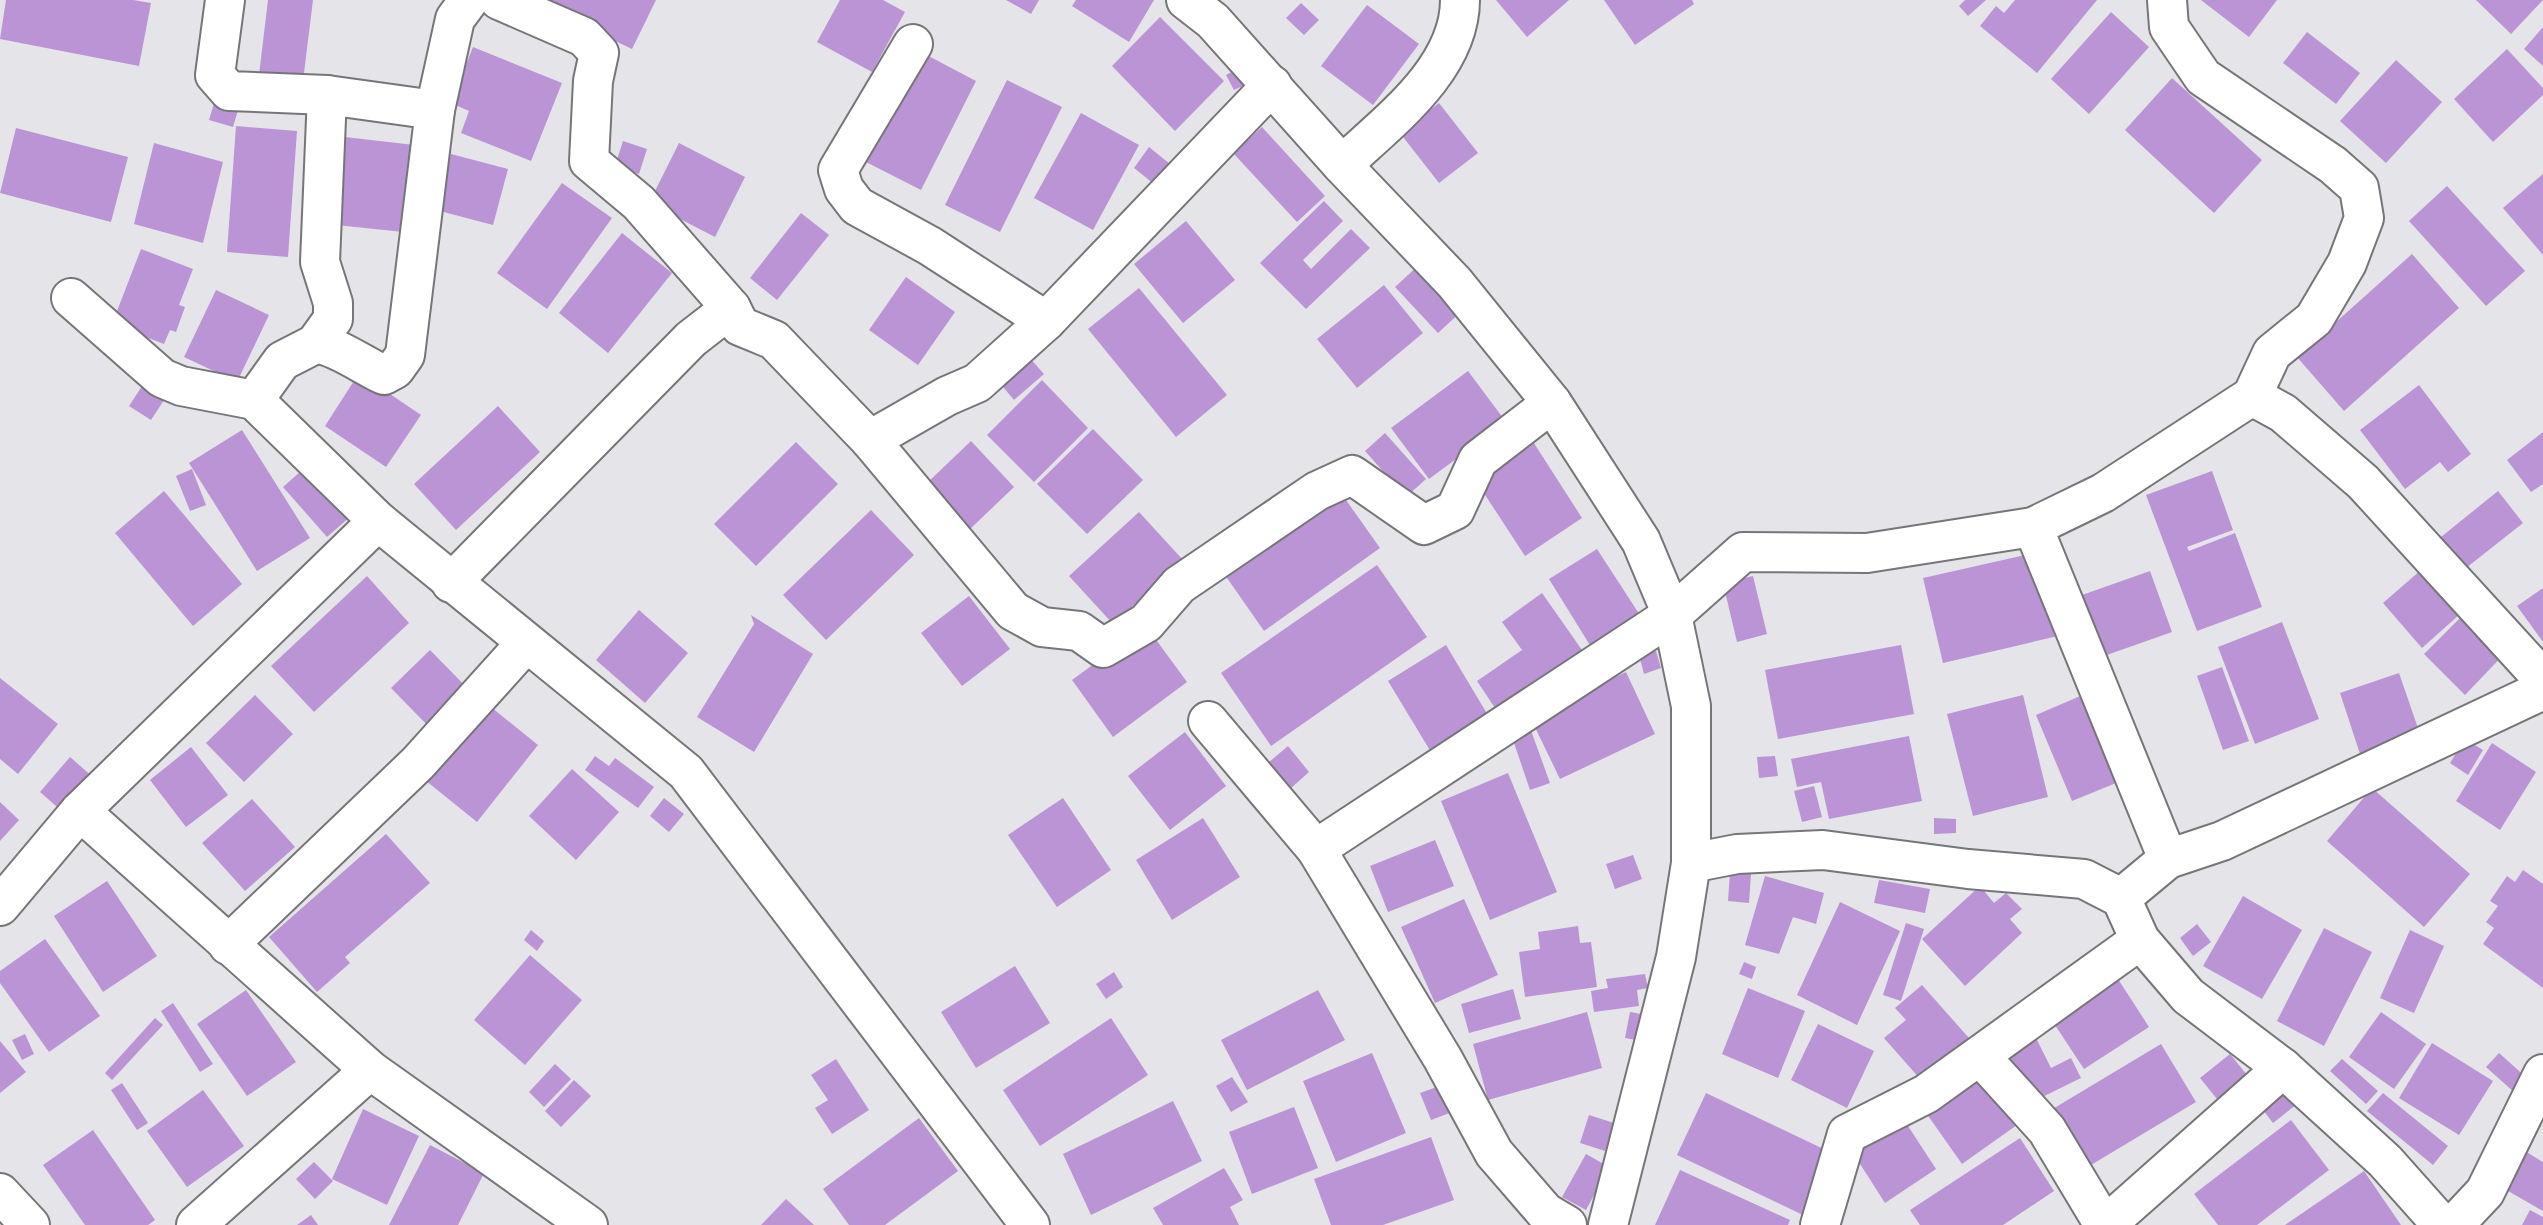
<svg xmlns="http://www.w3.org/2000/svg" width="2543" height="1225" viewBox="0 0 2543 1225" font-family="Manrope,sans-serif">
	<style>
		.building { fill: #bb94d5 }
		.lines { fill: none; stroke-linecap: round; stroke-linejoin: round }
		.minor-casing { stroke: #767679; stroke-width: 42 }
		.minor { stroke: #fff; stroke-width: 38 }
	</style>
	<rect width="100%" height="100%" fill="#e5e4e8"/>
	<g class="building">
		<path d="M6,0H133L151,3L139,66L0,39Z"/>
		<path d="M268,0H313L303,81L259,75Z"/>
		<path d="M530,0H656L632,49Z"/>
		<path d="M840,0H883L905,12L872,72L817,42Z"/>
		<path d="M1006,0H1039L1031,14Z"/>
		<path d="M1076,0H1154L1129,42L1072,6Z"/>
		<path d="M1496,0H1569L1527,37Z"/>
		<path d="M1604,0H1692L1694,4L1635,45Z"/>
		<path d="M1965,0H1986L1968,16L1959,6Z"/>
		<path d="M2015,0H2097L2037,73L1980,26L1996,6L2004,13Z"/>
		<path d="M2201,0H2277L2249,37Z"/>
		<path d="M2476,0H2543L2511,34Z"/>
		<path d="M1301,3L1319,20L1304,35L1286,18Z"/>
		<path d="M1367,5L1419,44L1373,105L1321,66Z"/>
		<path d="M2111,12L2149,47L2089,114L2051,79Z"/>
		<path d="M1160,17L1224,81L1175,131L1112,66Z"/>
		<path d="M2543,27V66L2524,49Z"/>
		<path d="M2307,32L2360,73L2336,104L2283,63Z"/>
		<path d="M473,47L562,83L531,161L461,133L469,111L451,103Z"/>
		<path d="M2507,49L2543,88V95L2493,142L2454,99Z"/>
		<path d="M919,51L976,81L921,190L864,161Z"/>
		<path d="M2396,60L2442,102L2386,163L2340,121Z"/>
		<path d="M1239,68L1247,84L1234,90L1226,75Z"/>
		<path d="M2172,78L2262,160L2214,213L2125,130Z"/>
		<path d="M1007,80L1062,107L1000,232L945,205Z"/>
		<path d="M218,90L242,97L233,127L209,120Z"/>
		<path d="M1439,103L1478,153L1439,183L1400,133Z"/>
		<path d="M1081,113L1139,145L1093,230L1034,198Z"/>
		<path d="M236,126L297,131L288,257L227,252Z"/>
		<path d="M1262,127L1325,196L1297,222L1233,153Z"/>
		<path d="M16,128L128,157L111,222L0,193Z"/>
		<path d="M345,137L423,146L413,233L336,225Z"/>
		<path d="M623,141L647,149L639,174L615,166Z"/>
		<path d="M154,143L223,162L203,243L134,224Z"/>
		<path d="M679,143L745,177L715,237L649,203Z"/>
		<path d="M1149,147L1170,164L1154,184L1134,168Z"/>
		<path d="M451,154L508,169L493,225L436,210Z"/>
		<path d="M2543,174V255L2503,208Z"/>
		<path d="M562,183L612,218L547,309L497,273Z"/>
		<path d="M2447,186L2525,271L2486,306L2409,221Z"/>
		<path d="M1324,201L1343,221L1303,260L1311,269L1351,229L1370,248L1306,309L1260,263Z"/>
		<path d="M801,213L829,235L777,300L750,278Z"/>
		<path d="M1186,221L1235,280L1183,323L1134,264Z"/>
		<path d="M622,233L672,273L608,353L559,313Z"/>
		<path d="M141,249L193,269L179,305L185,307L176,332L170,330L164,344L112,324Z"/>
		<path d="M2412,254L2459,308L2344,411L2297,357Z"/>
		<path d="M1421,263L1464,309L1438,333L1395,287Z"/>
		<path d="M906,277L955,312L918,365L869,330Z"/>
		<path d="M1384,285L1423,333L1357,388L1317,339Z"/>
		<path d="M1139,288L1227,395L1176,437L1088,329Z"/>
		<path d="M216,290L269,315L237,382L184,357Z"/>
		<path d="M1028,356L1044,374L1014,400L999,382Z"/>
		<path d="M1468,371L1506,422L1429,479L1391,428Z"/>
		<path d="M359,373L421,415L386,467L325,426Z"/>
		<path d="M146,380L168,394L151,420L129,406Z"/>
		<path d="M1042,380L1088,428L1034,482L987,435Z"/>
		<path d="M2419,385L2471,454L2448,472L2440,462L2405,489L2360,430Z"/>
		<path d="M498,406L540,452L456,530L414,484Z"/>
		<path d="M1093,429L1143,480L1087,534L1037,484Z"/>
		<path d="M242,430L310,538L257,571L189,463Z"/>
		<path d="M2543,432V484L2531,492L2507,460Z"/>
		<path d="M1385,433L1426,479L1406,497L1365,451Z"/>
		<path d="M1532,440L1582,518L1525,556L1474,478Z"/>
		<path d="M971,441L1014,487L968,531L925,485Z"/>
		<path d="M796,442L838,484L756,566L714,524Z"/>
		<path d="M308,465L351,516L327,537L283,487Z"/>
		<path d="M192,469L206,505L190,511L176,476Z"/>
		<path d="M2212,471L2233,530L2187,547L2189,551L2235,533L2262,607L2197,631L2146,495Z"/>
		<path d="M164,491L242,584L193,626L115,533Z"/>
		<path d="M2498,491L2523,523L2466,568L2441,537Z"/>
		<path d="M1341,493L1380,548L1264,631L1225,575Z"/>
		<path d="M871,510L914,555L826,640L783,595Z"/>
		<path d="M1139,512L1183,560L1113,624L1069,576Z"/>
		<path d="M1597,549L1645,623L1596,655L1549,579Z"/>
		<path d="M2038,552L2058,636L1943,663L1923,578Z"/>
		<path d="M2429,563L2468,607L2422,648L2383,603Z"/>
		<path d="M1377,565L1427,637L1271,746L1221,673Z"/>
		<path d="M2150,571L2172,632L2104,656L2082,595Z"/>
		<path d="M367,576L409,623L314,712L271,666Z"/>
		<path d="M1753,576L1767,634L1737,642L1723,583Z"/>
		<path d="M2543,588V642L2517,606Z"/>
		<path d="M1542,593L1589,660L1503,720L1477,681L1522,650L1502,622Z"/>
		<path d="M969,596L1010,649L962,686L921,633Z"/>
		<path d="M2469,609L2509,649L2465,695L2424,654Z"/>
		<path d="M639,610L688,653L645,703L596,660Z"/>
		<path d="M751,615L813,654L754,752L697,717L754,624Z"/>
		<path d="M2282,622L2319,719L2255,744L2218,647Z"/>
		<path d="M1146,626L1187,682L1113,737L1072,680Z"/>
		<path d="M1446,645L1495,727L1437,762L1388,681Z"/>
		<path d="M1901,645L1914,714L1778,739L1765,670Z"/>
		<path d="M430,650L474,695L435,733L391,688Z"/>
		<path d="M1656,651L1661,668L1644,674L1639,655Z"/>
		<path d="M2222,667L2249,741L2223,750L2197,676Z"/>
		<path d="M1626,672L1655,734L1560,779L1530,717Z"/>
		<path d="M2399,673L2421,737L2361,757L2340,693Z"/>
		<path d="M0,678L58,724L18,774L0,759Z"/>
		<path d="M2085,694L2121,781L2072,801L2036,715Z"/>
		<path d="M255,695L293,734L244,782L206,743Z"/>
		<path d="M2023,695L2048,797L1973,816L1947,714Z"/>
		<path d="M486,703L538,745L477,822L425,780Z"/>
		<path d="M1529,725L1550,783L1530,790L1510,731Z"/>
		<path d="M1185,732L1226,786L1170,830L1128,776Z"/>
		<path d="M1909,736L1922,801L1829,819L1821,782L1797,787L1791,759Z"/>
		<path d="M2465,739L2483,750L2468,775L2450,763Z"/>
		<path d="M2492,743L2536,772L2500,830L2456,801Z"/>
		<path d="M1288,746L1309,772L1290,789L1268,763Z"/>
		<path d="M191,747L228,795L186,827L150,780Z"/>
		<path d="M595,756L609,766L615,758L654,787L638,808L585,770Z"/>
		<path d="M1775,756L1778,776L1759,778L1757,757Z"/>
		<path d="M70,757L94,778L64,813L40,792Z"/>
		<path d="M572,769L619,812L576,860L529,816Z"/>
		<path d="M1508,773L1557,892L1490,920L1441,801Z"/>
		<path d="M1814,786L1822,817L1802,822L1794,791Z"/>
		<path d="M2372,788L2470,874L2424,927L2327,841Z"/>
		<path d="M664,798L684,814L669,832L650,816Z"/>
		<path d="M1063,798L1111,870L1057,907L1008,835Z"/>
		<path d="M252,799L295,847L245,891L202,843Z"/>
		<path d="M0,802L19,820L0,841Z"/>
		<path d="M1203,818L1240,877L1172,920L1136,860Z"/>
		<path d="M1934,818L1956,819V833L1934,834Z"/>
		<path d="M386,834L430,883L345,957L350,963L317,992L269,937Z"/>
		<path d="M1435,840L1454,886L1388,912L1370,866Z"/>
		<path d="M1633,855L1642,879L1615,889L1606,864Z"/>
		<path d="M2523,870L2543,884V988L2483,944L2494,928L2486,922L2498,906L2490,901L2507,876L2515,882Z"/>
		<path d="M1730,872L1751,874L1749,903L1728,901Z"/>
		<path d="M1765,876L1824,893L1816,924L1793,917L1779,954L1745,945Z"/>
		<path d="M1879,880L1930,889L1925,913L1874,903Z"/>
		<path d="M107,881L157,956L103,992L54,916Z"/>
		<path d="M1980,886L1994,903L2006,893L2022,909L2010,919L2022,933L1965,986L1922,939Z"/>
		<path d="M2243,896L2302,930L2262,999L2203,966Z"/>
		<path d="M1464,899L1498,975L1435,1003L1401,927Z"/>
		<path d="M1840,902L1900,931L1857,1025L1797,995Z"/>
		<path d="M1906,923L1924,929L1901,1001L1883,995Z"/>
		<path d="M2197,924L2211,942L2193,956L2180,938Z"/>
		<path d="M1578,926L1580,943L1591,942L1597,987L1525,997L1519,952L1540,949L1538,932Z"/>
		<path d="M2324,928L2372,952L2324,1046L2277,1021Z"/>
		<path d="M531,930L544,941L537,951L524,940Z"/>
		<path d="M2410,930L2444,946L2414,1013L2380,998Z"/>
		<path d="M45,939L100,1016L49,1052L0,983V971Z"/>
		<path d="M530,955L582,1000L525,1065L474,1020Z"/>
		<path d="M1744,962L1756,967L1752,979L1739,974Z"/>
		<path d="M1015,966L1050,1023L976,1068L941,1012Z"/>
		<path d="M1114,972L1123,987L1106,999L1096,984Z"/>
		<path d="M1645,974L1648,988L1637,990L1639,1006L1594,1012L1591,991L1608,988L1606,979Z"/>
		<path d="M2118,979L2149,1027L2084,1069L2053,1022Z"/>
		<path d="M1922,985L1976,1046L1928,1088L1884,1038L1906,1020L1895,1008Z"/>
		<path d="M1748,988L1805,1011L1778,1078L1722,1054Z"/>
		<path d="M1513,989L1521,1019L1469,1033L1461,1004Z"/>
		<path d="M246,990L296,1062L247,1096L197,1024Z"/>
		<path d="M1318,990L1345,1040L1247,1090L1221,1040Z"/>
		<path d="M173,1003L213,1064L200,1072L161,1011Z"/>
		<path d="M1587,1012L1602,1068L1488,1100L1473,1044Z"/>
		<path d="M1630,1012L1647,1015L1642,1041L1625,1038Z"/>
		<path d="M2381,1012L2426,1044L2394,1089L2349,1057Z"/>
		<path d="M155,1018L163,1025L112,1080L105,1073Z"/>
		<path d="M1111,1018L1148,1075L1040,1146L1003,1090Z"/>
		<path d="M1818,1024L1874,1051L1847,1108L1791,1080Z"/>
		<path d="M25,1034L34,1054L22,1060L12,1040Z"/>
		<path d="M2034,1034L2051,1068L2071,1058L2081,1078L2032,1102L2004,1050Z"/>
		<path d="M0,1041L26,1072L0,1093Z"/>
		<path d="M2432,1043L2493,1081L2459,1135L2399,1098Z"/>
		<path d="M2161,1044L2196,1102L2081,1171L2046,1113Z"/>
		<path d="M1372,1053L1406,1133L1336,1162L1303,1081Z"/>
		<path d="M2499,1053L2528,1079L2515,1093L2486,1067Z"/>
		<path d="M2230,1054L2247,1075L2217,1099L2200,1078Z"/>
		<path d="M836,1059L869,1110L832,1134L815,1108L828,1100L811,1075Z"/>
		<path d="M2342,1059L2378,1091L2366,1104L2330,1071Z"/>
		<path d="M555,1064L571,1079L544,1107L529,1092Z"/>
		<path d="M1986,1066L2024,1120L1962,1164L1924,1110Z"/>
		<path d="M1232,1077L1248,1102L1231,1112L1216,1086Z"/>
		<path d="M574,1080L591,1096L561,1127L545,1111Z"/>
		<path d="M122,1083L148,1123L137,1130L111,1090Z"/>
		<path d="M1445,1084L1455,1111L1431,1120L1420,1093Z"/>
		<path d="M203,1090L244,1146L187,1187L147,1131Z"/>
		<path d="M2287,1091L2297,1104L2273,1123L2263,1110Z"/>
		<path d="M1706,1093L1832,1153L1803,1215L1677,1155Z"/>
		<path d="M2383,1093L2448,1146L2433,1165L2367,1111Z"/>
		<path d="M1173,1101L1202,1161L1091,1215L1063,1154Z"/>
		<path d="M1294,1107L1318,1168L1252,1194L1229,1132Z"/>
		<path d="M363,1109L419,1136L387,1205L332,1179Z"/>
		<path d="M1897,1109L1936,1169L1885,1203L1846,1142Z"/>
		<path d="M1589,1115L1614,1123L1605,1151L1580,1143Z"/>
		<path d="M919,1118L958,1171L885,1225H849L823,1189Z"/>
		<path d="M2291,1120L2329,1170L2257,1225H2218L2194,1194Z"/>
		<path d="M93,1130L155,1220L148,1225H85L43,1165Z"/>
		<path d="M1431,1137L1454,1200L1383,1225H1331L1314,1179Z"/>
		<path d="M2020,1138L2054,1191L2003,1225H1920L1910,1210Z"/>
		<path d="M430,1145L484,1173L458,1225H389Z"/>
		<path d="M2525,1151L2543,1162V1211L2503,1188Z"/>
		<path d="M1586,1154L1609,1167L1586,1210L1562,1197Z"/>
		<path d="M314,1162L333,1181L315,1199L296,1179Z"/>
		<path d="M1224,1168L1243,1200L1230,1207L1239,1225H1163L1153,1208Z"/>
		<path d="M1680,1170L1790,1220L1788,1225H1655Z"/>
		<path d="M2364,1171L2401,1225H2285Z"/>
		<path d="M786,1199L814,1225H761Z"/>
		<path d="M2530,1210L2543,1217V1225H2522Z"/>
		<path d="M311,1215L318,1225H297Z"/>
	</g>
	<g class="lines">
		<g class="minor-casing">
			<g id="minor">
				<path d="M225,0L215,75L229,91L327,95L435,110"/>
				<path d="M499,0L584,37L599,53L593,81L589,161L639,203L731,308L740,326L774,340L870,440L1013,611L1042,627L1079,631L1103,648L1146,623L1179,585L1317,491L1352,475L1424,525L1455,510L1478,460L1552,403"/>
				<path d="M1186,0L1213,21L1342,165L1454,282L1552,403L1641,541L1672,615L1691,706V863L1676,957L1608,1225"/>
				<path d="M913,44L838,170L844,189L857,206L930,246L1046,321"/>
				<path d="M1342,165C1389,121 1460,69 1460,0"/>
				<path d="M71,298L162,378L181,386L254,400L378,521L686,772L1030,1225"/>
				<path d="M315,344C334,344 364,366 384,375L395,369L405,355L435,110L455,19L469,0"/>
				<path d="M2252,396L2283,413L2363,482L2543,679"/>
				<path d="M254,400L282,361L315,344L333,319V303L320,262L327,95"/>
				<path d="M870,440L947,396L977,383L1046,321L1272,85"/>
				<path d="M2033,527L2168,859"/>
				<path d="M451,583L691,339L731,308"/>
				<path d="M1208,721L1316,849L1443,1059L1494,1153L1545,1212L1567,1225"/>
				<path d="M80,811L370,1070L588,1225"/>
				<path d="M1316,849L1672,615L1743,552L1867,553L2033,527L2103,493L2252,396L2272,353L2314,319L2347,263L2364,218L2359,188L2333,165L2203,77L2169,27L2167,0"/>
				<path d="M1691,863L1737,854L1823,850L1968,869L2084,879L2121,898L2140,940L2188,996L2283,1068L2385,1161L2442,1225"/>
				<path d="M2121,898L2168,859L2222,841L2543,690"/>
				<path d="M0,906L80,811L378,521"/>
				<path d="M228,945L418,763L526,643"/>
				<path d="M1980,1056L2047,1130L2104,1225"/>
				<path d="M0,1193L30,1225"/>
				<path d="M196,1225L370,1070"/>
				<path d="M1820,1225L1847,1134L1926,1094L2140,940"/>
				<path d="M2106,1225L2283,1068"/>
				<path d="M2454,1225L2485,1192L2543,1074"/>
			</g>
		</g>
		<use href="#minor" class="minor"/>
	</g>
</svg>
